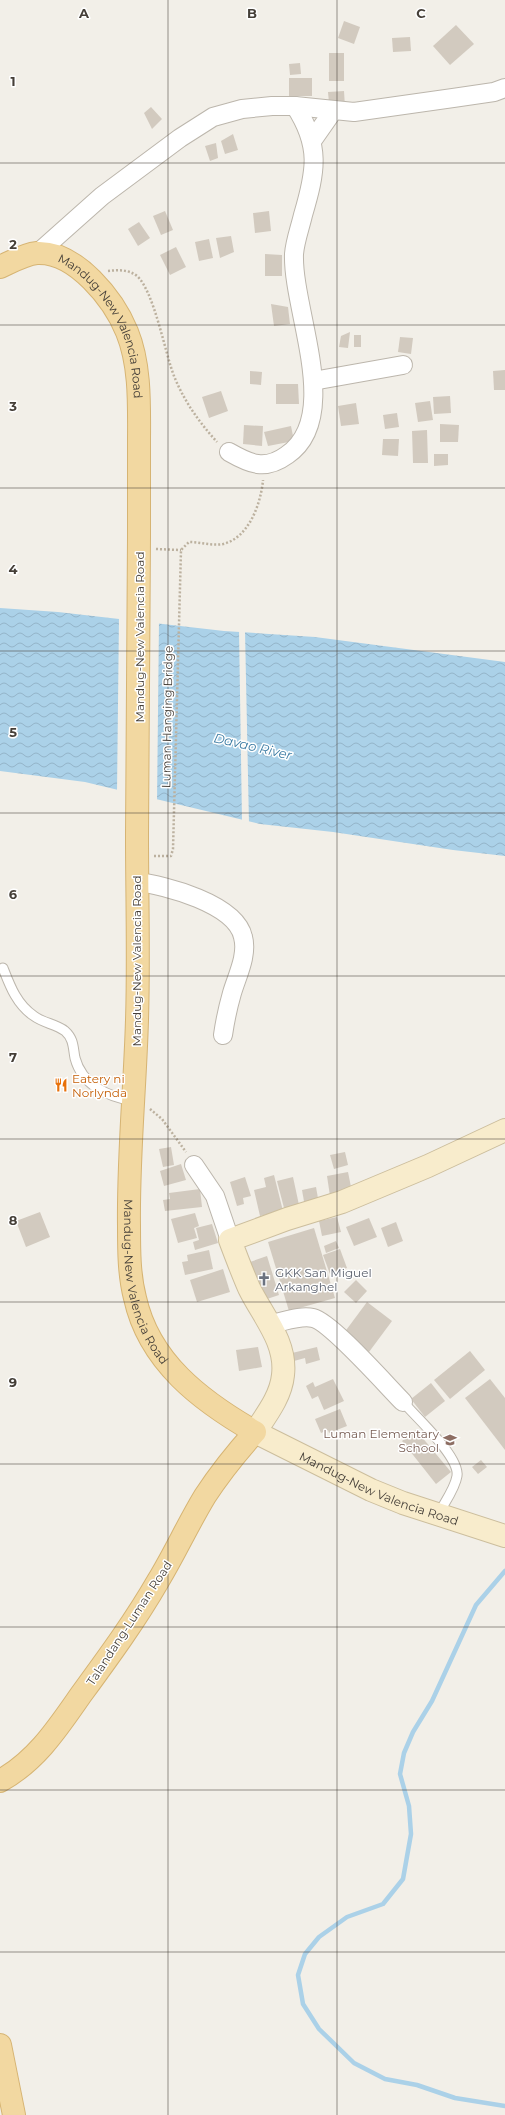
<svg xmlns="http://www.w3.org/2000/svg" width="505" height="2115" viewBox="0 0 505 2115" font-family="Montserrat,sans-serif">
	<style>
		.water { fill: url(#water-waves) }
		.pier { fill: #f2efe8 }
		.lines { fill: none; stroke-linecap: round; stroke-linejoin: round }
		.stream { stroke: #abd1e8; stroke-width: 4.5 }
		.building { fill: #d2cabf }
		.lane-casing { stroke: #bcb6ac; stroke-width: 11 }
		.street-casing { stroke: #bcb6ac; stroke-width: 20 }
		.secondary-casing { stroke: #ccbe9d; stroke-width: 24 }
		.primary-casing { stroke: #d6b473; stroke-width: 24 }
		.path { stroke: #bcb19f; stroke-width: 2.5; stroke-dasharray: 2 2; stroke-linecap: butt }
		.lane { stroke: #fff; stroke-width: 9 }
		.street { stroke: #fff; stroke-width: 18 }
		.secondary { stroke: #f8eccc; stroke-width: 22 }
		.primary { stroke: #f2d8a1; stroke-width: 22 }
		.grid { fill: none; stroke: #453f38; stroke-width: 1; stroke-opacity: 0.55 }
		.labels { text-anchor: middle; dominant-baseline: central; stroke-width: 3; stroke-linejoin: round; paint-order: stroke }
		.street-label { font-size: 12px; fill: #453f38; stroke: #fff }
		.food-label { font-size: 12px; fill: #c56008; stroke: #fff; text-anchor: start }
		.worship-label { font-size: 12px; fill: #5b616d; stroke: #fff; text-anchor: start }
		.education-label { font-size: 12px; fill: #785e54; stroke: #fff; text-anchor: end }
		.water-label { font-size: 13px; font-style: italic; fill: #3d7ca4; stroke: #fff }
		.grid-label { font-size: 13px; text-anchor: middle; font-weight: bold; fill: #453f38; stroke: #fff; stroke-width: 3; stroke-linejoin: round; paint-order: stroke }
	</style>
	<defs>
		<pattern id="water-waves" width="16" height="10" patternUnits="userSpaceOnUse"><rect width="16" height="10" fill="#abd1e8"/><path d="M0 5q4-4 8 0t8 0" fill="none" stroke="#94b4c8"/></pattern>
	</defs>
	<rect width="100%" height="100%" fill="#f2efe8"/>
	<path class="water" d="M0,608L58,612L224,631L315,637L505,662V856L453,850L333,832L260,824L85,782L0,771Z"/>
	<g class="pier">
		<path d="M119,617L159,621L157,803L117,792Z"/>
		<path d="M239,630H245L249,824L242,822Z"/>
	</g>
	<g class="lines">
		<path class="stream" d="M505,1571L476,1605L432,1701L413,1732L404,1753L400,1774L409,1806L411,1834L403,1879L383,1904L347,1917L319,1937L305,1954L298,1975L303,2004L319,2029L354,2063L385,2079L417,2085L455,2098L505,2106"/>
	</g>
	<g class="building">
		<path d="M344,21L360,27L354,44L338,38Z"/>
		<path d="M456,25L474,44L450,65L433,46Z"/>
		<path d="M410,37L411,51L393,52L392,38Z"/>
		<rect x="329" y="53" width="15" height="28"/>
		<path d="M300,63L301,74L290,75L289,64Z"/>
		<rect x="289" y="78" width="23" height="18"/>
		<path d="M344,91L345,107L329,103L328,92Z"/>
		<path d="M151,107L162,119L152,129L144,113Z"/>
		<path d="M233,134L238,150L225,154L221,141Z"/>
		<path d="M216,143L218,158L210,161L205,146Z"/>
		<path d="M165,211L173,230L161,235L153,216Z"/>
		<path d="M269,211L271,231L255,233L253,213Z"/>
		<path d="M139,222L150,238L138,246L128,229Z"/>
		<path d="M231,236L234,252L220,258L216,238Z"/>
		<path d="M209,239L213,258L199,261L195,242Z"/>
		<path d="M176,247L186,267L170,275L160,255Z"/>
		<path d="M265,254L282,255V276H265Z"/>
		<path d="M271,304L288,307L290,324L274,326Z"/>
		<path d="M350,332L348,348L339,347L341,336Z"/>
		<rect x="354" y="335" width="7" height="12"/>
		<path d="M400,337L413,338L411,354L398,352Z"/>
		<path d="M505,370V390H494L493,371Z"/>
		<path d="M250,371L262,372L261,385L250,384Z"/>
		<path d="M276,384H298L299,404H276Z"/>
		<path d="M221,391L228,411L209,418L202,397Z"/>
		<path d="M450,396L451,413L434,414L433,397Z"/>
		<path d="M430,401L433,420L418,422L415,403Z"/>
		<path d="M356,403L359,424L341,426L338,406Z"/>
		<path d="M397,413L399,427L385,429L383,415Z"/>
		<path d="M440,424L459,425L458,442H440Z"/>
		<path d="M244,425L263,426L262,446L243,444Z"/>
		<path d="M291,426L294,441L268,446L264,432Z"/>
		<path d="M427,430L428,463H413L412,431Z"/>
		<path d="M383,439H399L398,456L382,455Z"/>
		<path d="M434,454H448V465L434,466Z"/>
		<path d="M171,1147L174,1165L163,1167L159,1149Z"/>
		<path d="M345,1152L348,1165L334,1169L330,1155Z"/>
		<path d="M181,1164L186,1180L164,1186L160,1171Z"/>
		<path d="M348,1172L352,1192L330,1196L327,1176Z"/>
		<path d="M274,1175L283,1211L260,1216L254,1190L266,1187L264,1178Z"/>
		<path d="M245,1177L251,1196L243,1198L244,1204L237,1206L230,1182Z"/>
		<path d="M293,1177L299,1205L284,1208L277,1181Z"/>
		<path d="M316,1187L319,1204L305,1207L302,1190Z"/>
		<path d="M200,1189L202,1207L165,1211L163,1200L170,1199L169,1193Z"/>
		<path d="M40,1212L50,1237L26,1247L16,1221Z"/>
		<path d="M195,1213L199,1226L194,1228L197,1238L178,1243L171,1219Z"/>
		<path d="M337,1217L341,1232L322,1236L319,1221Z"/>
		<path d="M369,1218L377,1237L354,1246L346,1227Z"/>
		<path d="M396,1222L403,1241L388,1247L381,1228Z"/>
		<path d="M212,1224L218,1243L195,1250L193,1242L199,1240L196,1228Z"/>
		<path d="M314,1228L335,1298L289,1311L268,1242Z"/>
		<path d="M336,1241L339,1248L326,1253L324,1246Z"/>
		<path d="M340,1249L347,1268L330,1274L323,1255Z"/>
		<path d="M209,1250L213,1269L185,1275L182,1262L188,1261L187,1255Z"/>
		<path d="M267,1256L279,1295L261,1301L250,1262Z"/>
		<path d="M223,1269L230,1292L197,1302L190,1280Z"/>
		<path d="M356,1280L367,1291L356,1303L344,1292Z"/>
		<path d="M367,1302L392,1321L369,1352L344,1333Z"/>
		<path d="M258,1347L262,1367L239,1371L236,1350Z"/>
		<path d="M317,1347L320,1360L306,1364L305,1358L294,1361L292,1353Z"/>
		<path d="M470,1351L485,1370L450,1399L434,1380Z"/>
		<path d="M333,1379L344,1401L324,1410L318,1396L312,1399L306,1386L313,1382L315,1387Z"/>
		<path d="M490,1379L505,1398V1450L465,1398Z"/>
		<path d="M431,1383L445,1401L425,1417L411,1399Z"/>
		<path d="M340,1409L347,1426L329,1433L328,1430L321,1433L315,1419Z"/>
		<path d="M416,1430L451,1472L436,1484L402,1441Z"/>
		<path d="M481,1460L487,1467L478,1474L472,1467Z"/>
	</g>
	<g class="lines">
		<g class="lane-casing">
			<g id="lane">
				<path d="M3,968C10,986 17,1005 34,1016C43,1023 56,1024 65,1031C74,1039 73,1048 75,1058C82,1085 108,1097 134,1101"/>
				<path d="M403,1402C416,1417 460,1457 457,1476C455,1489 444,1503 438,1515"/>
			</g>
		</g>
		<g class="street-casing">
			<g id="street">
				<path d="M312,141L333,111"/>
				<path d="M38,253L102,196L180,138L213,117L242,109L272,106H295L354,112L453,98L494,92L505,88"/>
				<path d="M313,381L403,365"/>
				<path d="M229,452C250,464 265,471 287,455C343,417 292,310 294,254C295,241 300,228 303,215C316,171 321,146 295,106"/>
				<path d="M137,882C165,885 236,904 243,937C248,955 237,976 232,993C228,1007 225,1021 223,1035"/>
				<path d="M194,1165L215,1196L230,1240"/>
				<path d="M270,1324C283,1322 300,1315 313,1318C331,1322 387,1386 403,1402"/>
			</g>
		</g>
		<g class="secondary-casing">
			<g id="secondary">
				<path id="s1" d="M505,1130L428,1166L342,1202L287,1219L230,1240C236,1256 242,1272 249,1288C262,1315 287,1342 283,1375C281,1396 267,1414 255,1432L371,1490L403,1503L505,1536"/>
			</g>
		</g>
		<g class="primary-casing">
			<g id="primary">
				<path id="s2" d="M0,267C11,262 25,254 37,253C76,251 114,300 127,332C141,366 139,408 139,444C139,475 139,506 139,537C139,636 137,735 137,835C137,897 139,959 137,1020C135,1089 128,1157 129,1226C129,1250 129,1275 135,1298C149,1362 201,1401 255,1432C237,1452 220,1473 205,1496C188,1524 175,1553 158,1581C135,1621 107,1659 80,1696C57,1729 36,1761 0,1781"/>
				<path d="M0,2045L14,2115"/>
			</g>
		</g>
		<g class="path">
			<path d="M108,271C118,270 128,269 137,276C154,291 165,353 174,376C184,401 199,422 217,442"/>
			<path d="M156,549L181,550"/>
			<path d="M154,856H171L173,849L181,550L189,542C200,542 212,546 223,544C249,538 261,503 263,480"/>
			<path d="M150,1109L162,1119L186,1152"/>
		</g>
		<use href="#lane" class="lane"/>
		<use href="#street" class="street"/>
		<use href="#secondary" class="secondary"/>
		<use href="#primary" class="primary"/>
	</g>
	<path class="grid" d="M168,0V2115M337,0V2115M0,163H505M0,325H505M0,488H505M0,651H505M0,813H505M0,976H505M0,1139H505M0,1302H505M0,1464H505M0,1627H505M0,1790H505M0,1952H505"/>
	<defs>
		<g id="restaurant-bare" transform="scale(1.08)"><path d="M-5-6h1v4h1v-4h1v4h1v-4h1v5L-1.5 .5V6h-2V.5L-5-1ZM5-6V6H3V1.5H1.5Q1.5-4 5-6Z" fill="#e8710a" stroke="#fff" stroke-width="2.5" paint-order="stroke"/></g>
		<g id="church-bare" transform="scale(1.08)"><path d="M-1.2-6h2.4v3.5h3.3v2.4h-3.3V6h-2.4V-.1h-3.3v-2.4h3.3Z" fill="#6b7280" stroke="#fff" stroke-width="2.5" paint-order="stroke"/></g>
		<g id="school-bare" transform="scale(1.08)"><path d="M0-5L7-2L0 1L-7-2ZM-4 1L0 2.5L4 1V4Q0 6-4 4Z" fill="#8d6e63" stroke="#fff" stroke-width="2.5" paint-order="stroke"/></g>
	</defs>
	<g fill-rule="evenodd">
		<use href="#restaurant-bare" x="61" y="1085"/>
		<use href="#church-bare" x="264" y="1279"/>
		<use href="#school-bare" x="450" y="1440"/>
	</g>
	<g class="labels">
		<g class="street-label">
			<text stroke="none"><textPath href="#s2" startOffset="148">Mandug-New Valencia Road</textPath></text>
			<text transform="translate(139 637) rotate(-90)">Mandug-New Valencia Road</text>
			<text transform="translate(167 717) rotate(-89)">Luman Hanging Bridge</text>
			<text transform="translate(136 961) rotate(-90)">Mandug-New Valencia Road</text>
			<text stroke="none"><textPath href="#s2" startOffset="1120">Mandug-New Valencia Road</textPath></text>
			<text stroke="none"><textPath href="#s1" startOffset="644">Mandug-New Valencia Road</textPath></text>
			<text transform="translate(129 1623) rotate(-57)">Talandang-Luman Road</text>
		</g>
		<g class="food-label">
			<text x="72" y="1078">Eatery ni<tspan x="72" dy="14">Norlynda</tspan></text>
		</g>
		<g class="worship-label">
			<text x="275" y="1272">GKK San Miguel<tspan x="275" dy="14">Arkanghel</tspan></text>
		</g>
		<g class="education-label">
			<text x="439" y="1433">Luman Elementary<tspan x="439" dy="14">School</tspan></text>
		</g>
		<g class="water-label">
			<text transform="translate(253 746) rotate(13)">Davao River</text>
		</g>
	</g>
	<g class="grid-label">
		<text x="84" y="18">A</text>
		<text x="252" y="18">B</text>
		<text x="421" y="18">C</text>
		<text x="13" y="86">1</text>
		<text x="13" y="249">2</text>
		<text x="13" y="411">3</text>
		<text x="13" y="574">4</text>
		<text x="13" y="737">5</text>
		<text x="13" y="899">6</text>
		<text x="13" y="1062">7</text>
		<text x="13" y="1225">8</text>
		<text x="13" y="1387">9</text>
	</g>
</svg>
